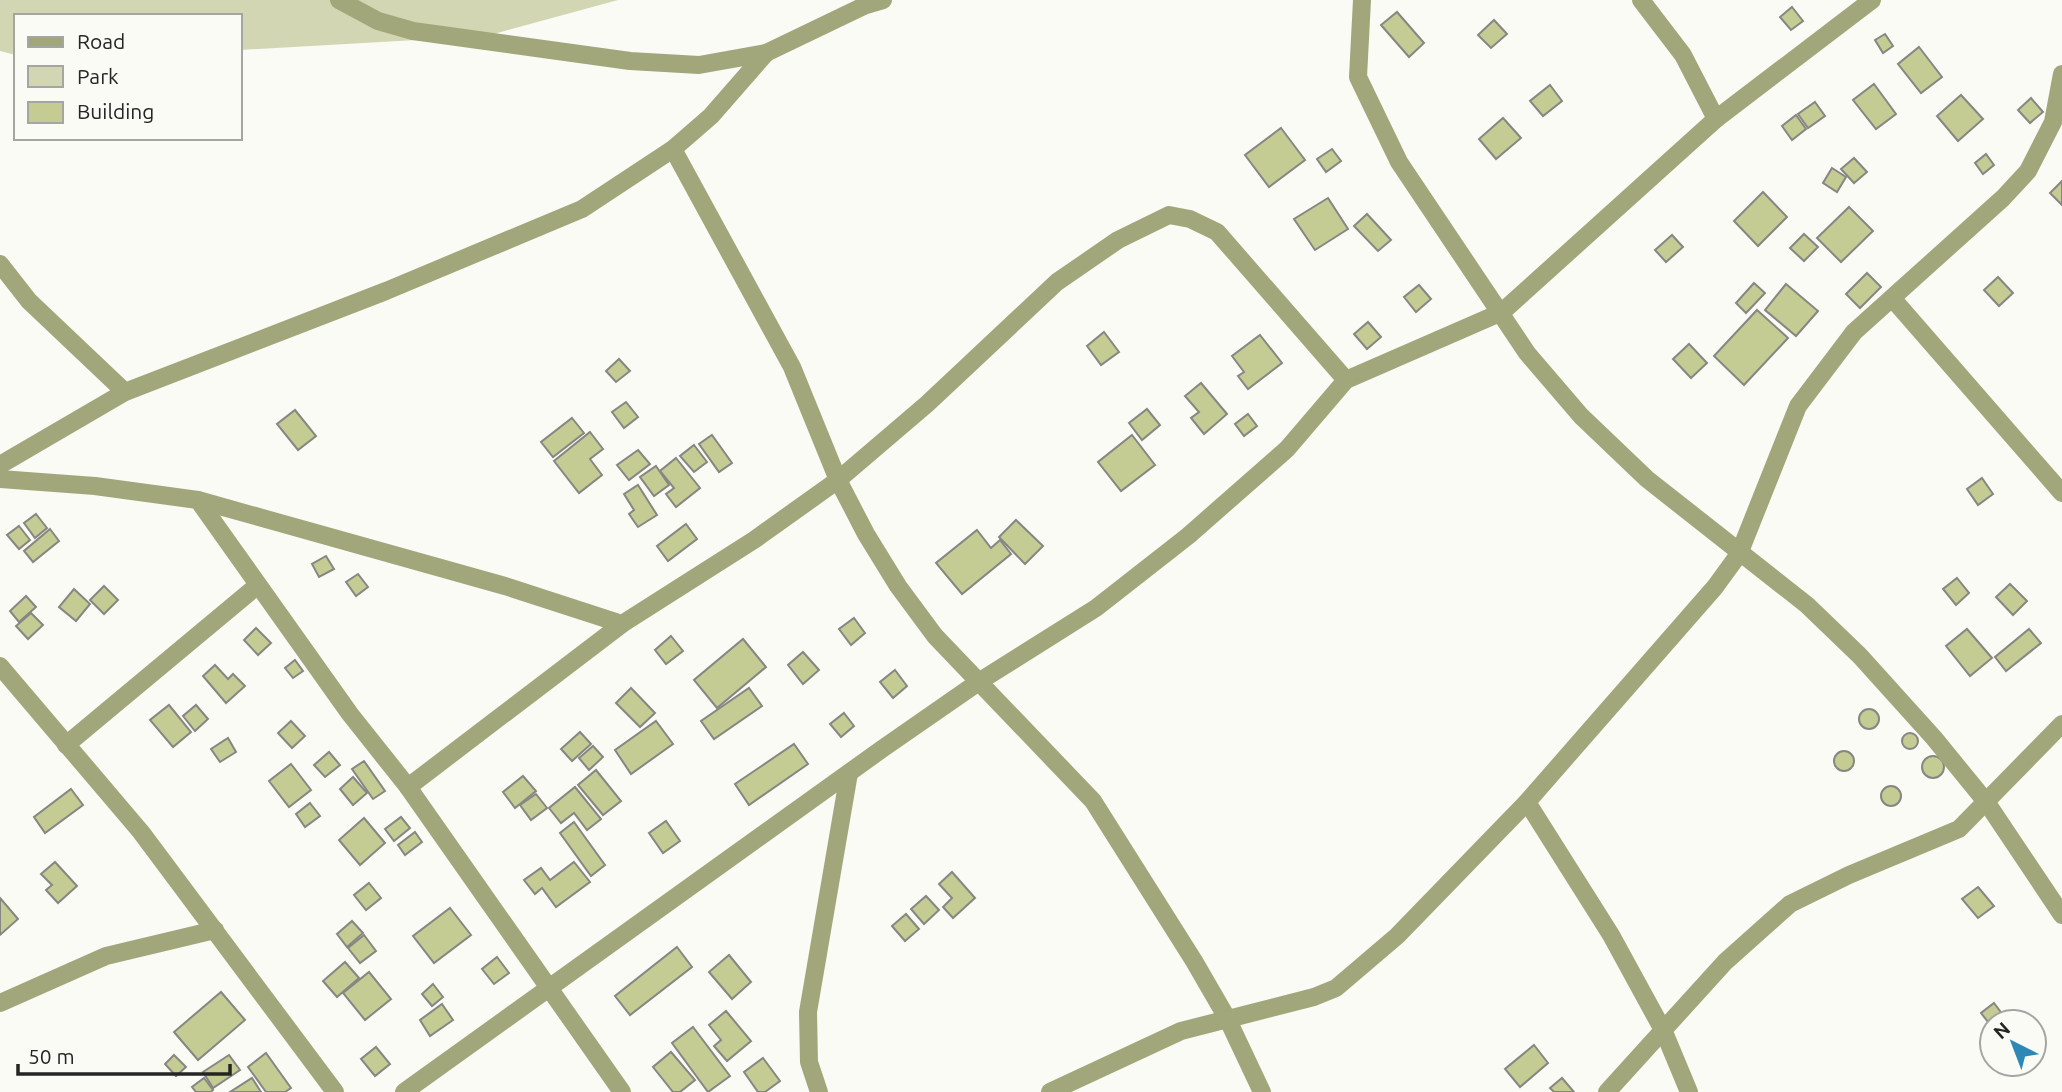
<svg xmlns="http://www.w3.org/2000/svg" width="2062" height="1092" viewBox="0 0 2062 1092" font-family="Ubuntu,sans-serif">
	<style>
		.green { fill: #d2d6b3 }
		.building { fill: #c5cc93; stroke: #868782; stroke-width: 2 }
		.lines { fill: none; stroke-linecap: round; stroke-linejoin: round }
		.street { stroke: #a2a77b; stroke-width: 18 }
	</style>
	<rect width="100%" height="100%" fill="#fafbf5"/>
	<path class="green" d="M0,0H618L486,36L240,50V16H16V55L0,51Z"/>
	<g class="building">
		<path d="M1792,7L1803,21L1791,30L1780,17Z"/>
		<path d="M1397,12L1424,43L1409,57L1381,25Z"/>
		<path d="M1494,20L1507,34L1491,48L1478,35Z"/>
		<path d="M1885,34L1893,46L1883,53L1875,40Z"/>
		<path d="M1919,47L1942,77L1921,93L1898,64Z"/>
		<path d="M1874,84L1896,114L1876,129L1853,100Z"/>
		<path d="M1550,85L1562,101L1543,116L1530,101Z"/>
		<path d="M1961,95L1983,119L1958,141L1937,116Z"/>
		<path d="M2031,98L2043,112L2030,123L2018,110Z"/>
		<path d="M1815,102L1825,116L1808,128L1798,114Z"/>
		<path d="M1796,115L1806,129L1792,140L1782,126Z"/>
		<path d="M1503,118L1521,138L1496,159L1479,139Z"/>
		<path d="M1281,128L1305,160L1269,187L1245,155Z"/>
		<path d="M1332,149L1341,161L1326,172L1317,159Z"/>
		<path d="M1986,154L1994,165L1983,174L1975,163Z"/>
		<path d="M1854,158L1867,172L1854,183L1841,169Z"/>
		<path d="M1832,168L1846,177L1837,192L1823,183Z"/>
		<path d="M2062,181V205L2050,193Z"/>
		<path d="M1763,192L1787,217L1758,246L1734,221Z"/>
		<path d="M1328,198L1348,229L1315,250L1294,219Z"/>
		<path d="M1849,207L1873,231L1841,262L1817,238Z"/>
		<path d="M1367,214L1391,240L1378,251L1354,226Z"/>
		<path d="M1804,234L1818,247L1804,261L1790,248Z"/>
		<path d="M1672,235L1683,247L1666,262L1655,250Z"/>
		<path d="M1867,273L1881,287L1860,308L1846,294Z"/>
		<path d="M1998,277L2013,293L1999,306L1984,290Z"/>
		<path d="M1754,283L1765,293L1746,313L1736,303Z"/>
		<path d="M1786,284L1818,311L1796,336L1765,310Z"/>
		<path d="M1419,285L1431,299L1416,312L1404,297Z"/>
		<path d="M1757,310L1788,338L1744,385L1714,356Z"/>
		<path d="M1368,322L1381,337L1367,349L1354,334Z"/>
		<path d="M1104,332L1119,352L1101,365L1087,346Z"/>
		<path d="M1260,335L1282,363L1248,389L1238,376L1244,372L1232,356Z"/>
		<path d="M1689,344L1707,363L1691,378L1673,359Z"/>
		<path d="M619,359L630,371L616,382L606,371Z"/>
		<path d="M1201,383L1227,414L1204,434L1191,418L1199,412L1185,396Z"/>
		<path d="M626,402L638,417L624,428L612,412Z"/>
		<path d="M1147,409L1160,425L1142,440L1129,423Z"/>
		<path d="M295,410L316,436L298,450L277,424Z"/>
		<path d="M1248,414L1257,426L1244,436L1235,424Z"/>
		<path d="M572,418L584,433L553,457L541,442Z"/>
		<path d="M590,432L603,449L590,459L602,475L579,493L554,461Z"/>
		<path d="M712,435L732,463L719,472L699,444Z"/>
		<path d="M1132,435L1155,465L1121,491L1098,462Z"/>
		<path d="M694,445L707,462L694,472L680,456Z"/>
		<path d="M638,450L650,464L629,480L617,465Z"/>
		<path d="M676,458L700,488L676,507L666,494L674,488L660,471Z"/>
		<path d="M656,466L669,485L654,496L640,477Z"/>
		<path d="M1982,478L1993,494L1978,505L1967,489Z"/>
		<path d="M638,485L657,515L638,527L629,514L634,510L624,494Z"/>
		<path d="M36,514L47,528L35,538L24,523Z"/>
		<path d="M1016,520L1043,546L1025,564L999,537Z"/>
		<path d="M686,524L697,539L668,561L657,546Z"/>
		<path d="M19,526L30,540L19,549L7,535Z"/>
		<path d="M50,529L59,541L33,562L24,551Z"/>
		<path d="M977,530L991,548L1000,540L1011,554L962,594L936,563Z"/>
		<path d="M326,556L334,569L319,577L312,564Z"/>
		<path d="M358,574L368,587L356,596L346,582Z"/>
		<path d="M1957,578L1969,593L1956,605L1943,589Z"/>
		<path d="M2010,584L2027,601L2013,615L1996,597Z"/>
		<path d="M104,586L118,600L104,614L90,600Z"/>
		<path d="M74,589L90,604L76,621L59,607Z"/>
		<path d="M26,596L36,607L19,622L10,611Z"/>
		<path d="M31,613L43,625L28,639L16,626Z"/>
		<path d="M854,618L865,633L851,645L839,629Z"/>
		<path d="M256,628L271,643L258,655L244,640Z"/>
		<path d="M1967,629L1992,658L1970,676L1946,646Z"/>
		<path d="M2029,629L2041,643L2006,671L1995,657Z"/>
		<path d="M671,636L683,651L666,664L655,650Z"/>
		<path d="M743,639L766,667L717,708L694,680Z"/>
		<path d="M803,652L819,670L803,684L788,665Z"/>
		<path d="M295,660L303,671L293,678L285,668Z"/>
		<path d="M215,665L228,679L233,674L245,686L226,703L203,676Z"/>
		<path d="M895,670L907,686L893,698L880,682Z"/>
		<path d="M631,688L655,713L640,727L616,703Z"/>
		<path d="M749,688L762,706L714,739L701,721Z"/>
		<path d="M169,705L191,732L173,747L150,720Z"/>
		<path d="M196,705L208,719L195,731L183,716Z"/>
		<circle cx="1869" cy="719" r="10"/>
		<path d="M844,713L854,726L841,737L830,724Z"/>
		<path d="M291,721L305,736L292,748L278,733Z"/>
		<path d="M656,721L673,744L631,774L615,750Z"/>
		<path d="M580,732L591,744L572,761L561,749Z"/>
		<circle cx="1910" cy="741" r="8"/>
		<path d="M228,738L236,752L220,762L211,749Z"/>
		<path d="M794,744L808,764L749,805L735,784Z"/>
		<path d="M593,746L603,757L589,770L579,758Z"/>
		<circle cx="1844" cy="761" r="10"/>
		<path d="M329,752L340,765L325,777L314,765Z"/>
		<circle cx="1933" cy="767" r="11"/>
		<path d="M364,761L385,791L373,799L352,769Z"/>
		<path d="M291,764L311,790L289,807L269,781Z"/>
		<path d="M596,770L621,801L603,815L578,785Z"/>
		<path d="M523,776L536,791L515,808L503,792Z"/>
		<path d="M353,777L367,793L353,805L340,789Z"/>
		<circle cx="1891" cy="796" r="10"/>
		<path d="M575,787L601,819L587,830L574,813L561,823L549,808Z"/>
		<path d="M71,789L83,805L45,833L34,817Z"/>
		<path d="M536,794L547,808L531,820L520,805Z"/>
		<path d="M310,803L320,816L305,827L296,814Z"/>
		<path d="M401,817L410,828L394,841L385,829Z"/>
		<path d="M364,818L385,843L360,865L339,840Z"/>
		<path d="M666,821L680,841L663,853L649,833Z"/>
		<path d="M574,822L605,865L591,876L560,833Z"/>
		<path d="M415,832L422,842L405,855L398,845Z"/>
		<path d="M55,862L77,886L58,903L46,890L52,885L41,874Z"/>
		<path d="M574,862L590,882L556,907L542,888L535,894L524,880L541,868L550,880Z"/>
		<path d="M952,872L975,898L953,918L943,907L952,898L939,884Z"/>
		<path d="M369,883L381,898L366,910L354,895Z"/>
		<path d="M1978,887L1994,906L1978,918L1962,899Z"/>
		<path d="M926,896L939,910L924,924L911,909Z"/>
		<path d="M0,898L18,919L0,935Z"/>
		<path d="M450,908L471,935L434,963L413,936Z"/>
		<path d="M906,914L919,929L905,941L892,926Z"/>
		<path d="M352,921L363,933L347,947L337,934Z"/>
		<path d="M364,935L376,951L360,963L348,948Z"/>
		<path d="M677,947L692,967L630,1015L615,996Z"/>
		<path d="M729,955L751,982L732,999L709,972Z"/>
		<path d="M497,957L509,973L494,984L482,969Z"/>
		<path d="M345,962L359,978L337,997L323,981Z"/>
		<path d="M369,972L391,999L365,1020L343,993Z"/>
		<path d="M433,984L443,997L432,1006L422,994Z"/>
		<path d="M221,992L245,1020L198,1060L174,1032Z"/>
		<path d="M1994,1003L2006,1019L1992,1022V1027L1981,1013Z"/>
		<path d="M442,1004L453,1020L430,1036L420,1020Z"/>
		<path d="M726,1011L751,1041L727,1061L714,1046L721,1040L709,1025Z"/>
		<path d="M693,1027L730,1076L708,1092L672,1043Z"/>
		<path d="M1534,1045L1548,1063L1520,1087L1505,1069Z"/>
		<path d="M376,1047L390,1064L375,1076L361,1059Z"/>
		<path d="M671,1052L695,1080L680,1092H673L653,1067Z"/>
		<path d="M266,1053L291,1088L285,1092H266L248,1067Z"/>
		<path d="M174,1055L186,1067L176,1076L165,1064Z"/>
		<path d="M229,1055L240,1070L213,1088L203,1072Z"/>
		<path d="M763,1058L780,1081L765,1092H758L744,1072Z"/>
		<path d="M204,1078L213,1090L211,1092H196L192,1087Z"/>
		<path d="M252,1078L261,1092H230Z"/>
		<path d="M1562,1078L1574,1092H1554L1550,1088Z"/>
	</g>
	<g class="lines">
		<g class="street">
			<path d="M339,0L378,21L413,31L630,61L699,65L766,53L866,5L883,0"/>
			<path d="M1362,0L1358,77L1399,162L1527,353L1581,416L1647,479L1807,605L1860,656L1934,738L1987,803L2062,915"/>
			<path d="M1716,119L1872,0"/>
			<path d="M673,149L792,367L838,480L866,534L898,586L935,636L1093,801L1194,961L1227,1018L1262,1092"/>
			<path d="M0,264L29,301L125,392"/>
			<path d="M1892,298L2062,493"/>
			<path d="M0,465L125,392L386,291L582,209L673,149L711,116L766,53"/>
			<path d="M0,479L95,486L198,500L505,586L622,624"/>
			<path d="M198,500L350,714L408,787L622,1092"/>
			<path d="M0,666L141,832L335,1092"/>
			<path d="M66,745L258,585"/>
			<path d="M408,787L622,624L754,540L838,480L927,404L1057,282L1118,240L1169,215L1190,219L1217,232L1346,380"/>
			<path d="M1527,802L1611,935L1664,1032L1689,1092"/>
			<path d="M0,1003L106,956L215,930"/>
			<path d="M404,1092L882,749L980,681L1096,608L1188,536L1287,449L1346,380L1502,312L1716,119L1683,55L1641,0"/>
			<path d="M819,1092L809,1062L808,1012L849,773"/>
			<path d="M1050,1092L1181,1031L1314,997L1336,988L1397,936L1527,802L1715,587L1739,554L1798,406L1854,332L2003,198L2028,171L2053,122L2062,74"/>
			<path d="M1607,1092L1725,962L1790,904L1849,875L1959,829L2062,724"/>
		</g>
	</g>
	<rect x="14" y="14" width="228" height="126" fill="#fafbf5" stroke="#a5a5a1" stroke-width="2"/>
	<rect x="28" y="37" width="35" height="10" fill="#a2a77b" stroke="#a5a5a1" stroke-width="2"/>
	<text x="77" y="49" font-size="21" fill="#252523">Road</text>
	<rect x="28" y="66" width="35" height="21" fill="#d2d6b3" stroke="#a5a5a1" stroke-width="2"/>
	<text x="77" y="84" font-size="21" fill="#252523">Park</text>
	<rect x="28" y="102" width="35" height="21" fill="#c5cc93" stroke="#a5a5a1" stroke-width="2"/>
	<text x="77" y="119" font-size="21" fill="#252523">Building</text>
	<g transform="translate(2013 1043) rotate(318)"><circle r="33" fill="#fafbf5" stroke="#a5a5a1" stroke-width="2"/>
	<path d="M0-5L12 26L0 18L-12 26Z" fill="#2e88b6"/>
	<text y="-10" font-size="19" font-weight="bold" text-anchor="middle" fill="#252523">N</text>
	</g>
	<path d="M18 1064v10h212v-10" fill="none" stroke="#252523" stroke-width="3.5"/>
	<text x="28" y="1064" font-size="21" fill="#252523" stroke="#fafbf5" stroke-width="5" paint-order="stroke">50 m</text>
</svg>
